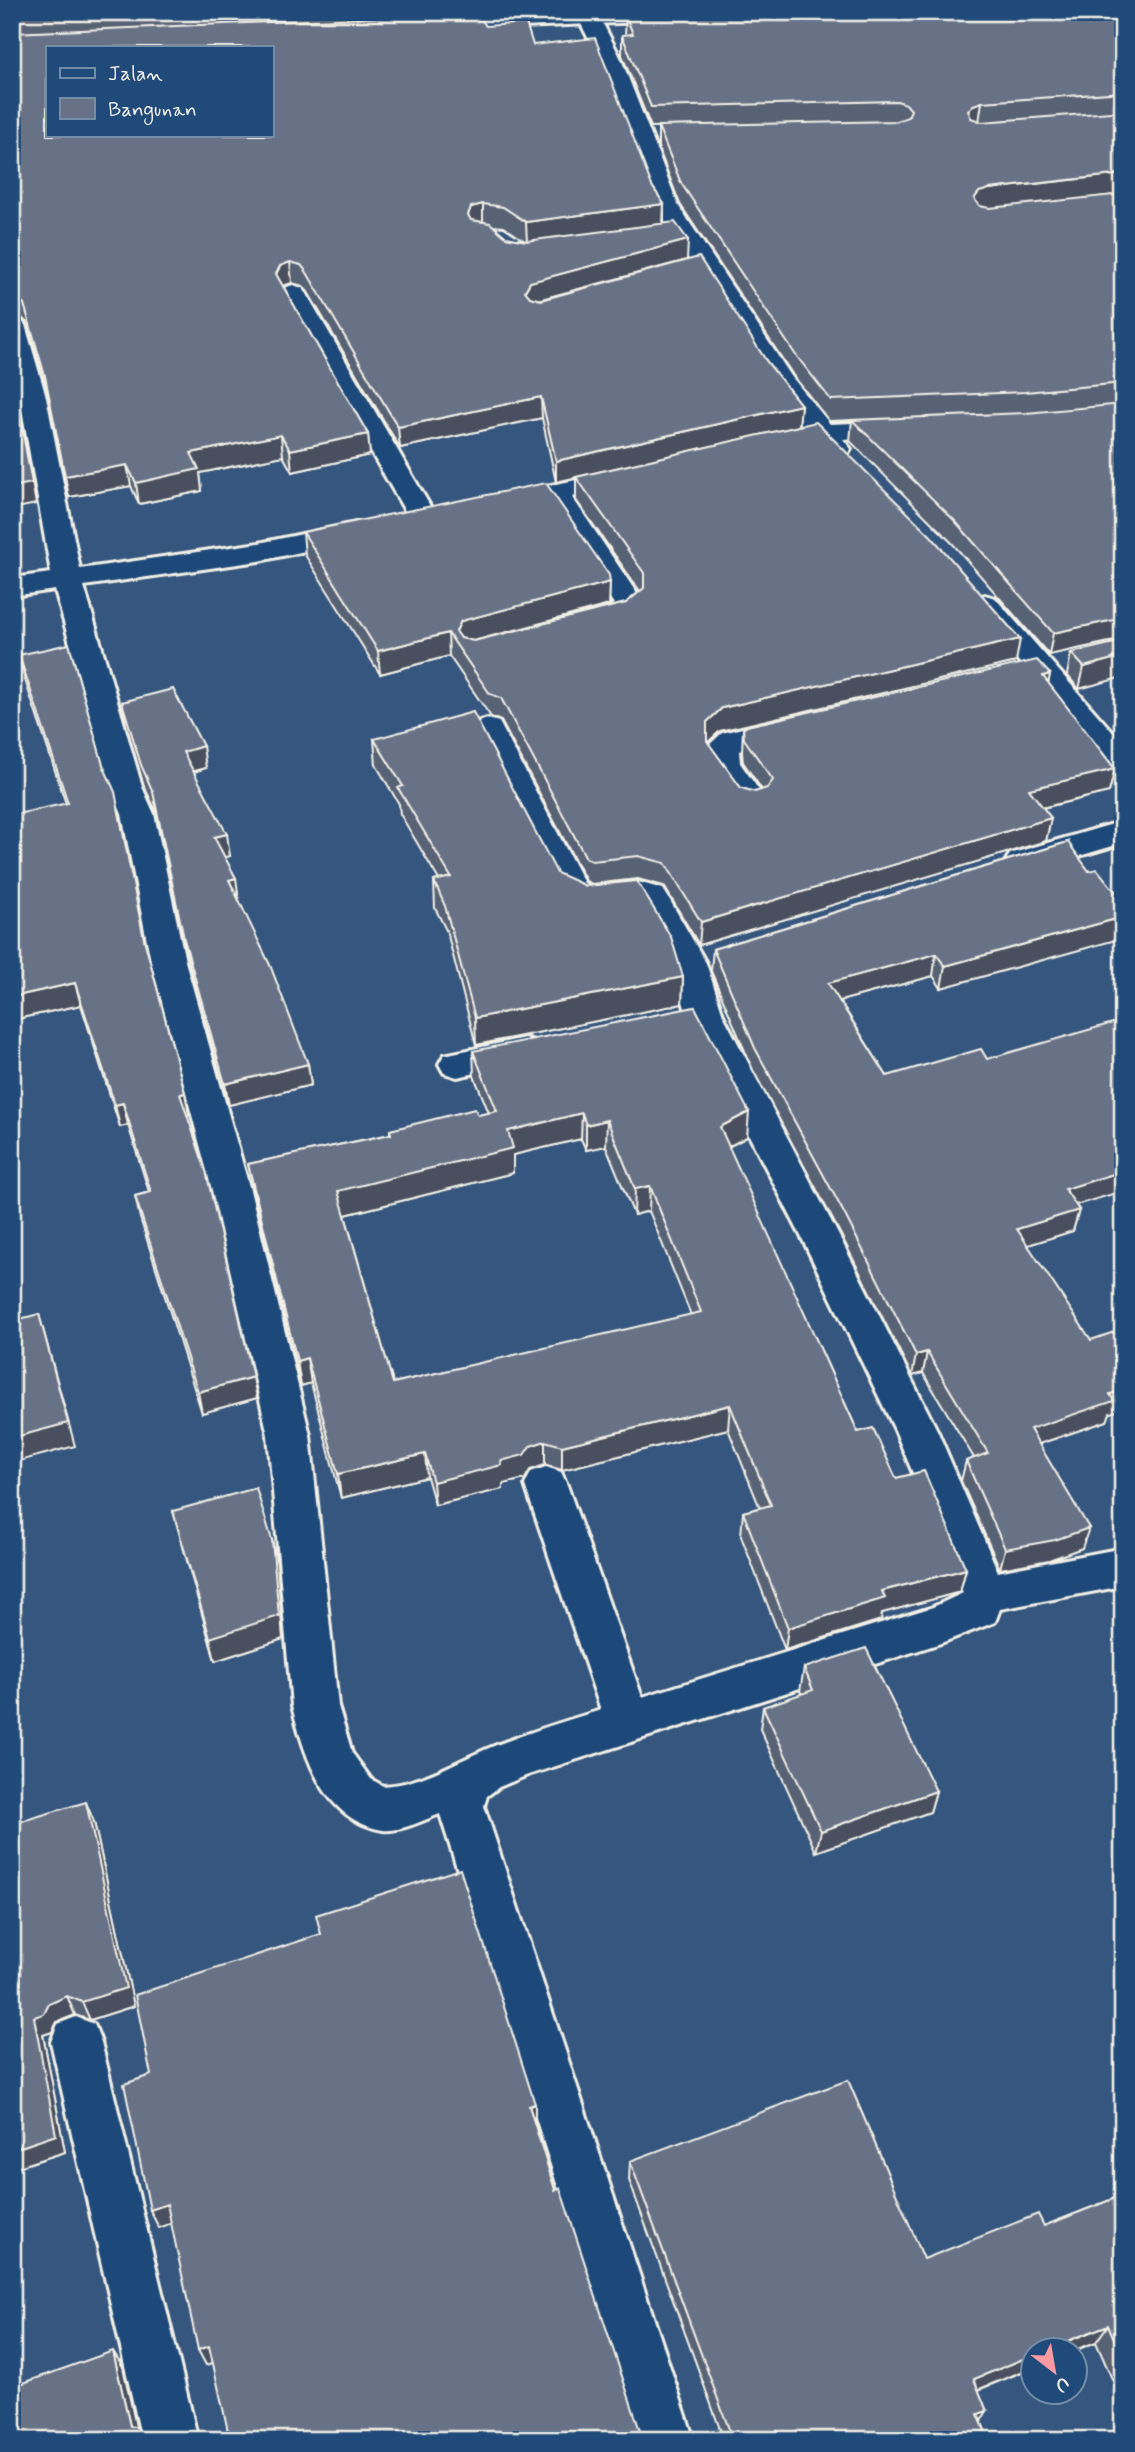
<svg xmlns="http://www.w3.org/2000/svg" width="1135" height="2452" viewBox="0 0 1135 2452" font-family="Mynerve,sans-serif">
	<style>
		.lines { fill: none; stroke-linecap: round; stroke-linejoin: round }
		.minor-casing { stroke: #f4f1e8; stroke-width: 6 }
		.primary-casing { stroke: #f4f1e8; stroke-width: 6 }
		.trunk-casing { stroke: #f4f1e8; stroke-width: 6 }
		.minor { fill: #1f4a7a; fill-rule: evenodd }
		.primary { fill: #1f4a7a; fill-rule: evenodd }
		.trunk { fill: #1f4a7a; fill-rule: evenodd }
		.wall { fill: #596274; stroke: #f4f1e8; stroke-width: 2; fill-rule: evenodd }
		.shaded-wall { fill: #48505e; stroke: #f4f1e8; stroke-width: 2 }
		.building { fill: #677287; stroke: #f4f1e8; stroke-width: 2; fill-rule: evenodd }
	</style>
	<rect width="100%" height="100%" fill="#35567e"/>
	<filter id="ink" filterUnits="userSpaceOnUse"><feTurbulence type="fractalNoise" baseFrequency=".0143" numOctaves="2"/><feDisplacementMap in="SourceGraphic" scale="14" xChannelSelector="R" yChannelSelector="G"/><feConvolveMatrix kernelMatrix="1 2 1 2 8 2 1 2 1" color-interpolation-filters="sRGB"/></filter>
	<g filter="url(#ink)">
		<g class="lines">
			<g class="minor-casing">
				<g id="minor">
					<path d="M591,12L600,18L621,59L678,205L791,376L830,424L905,421L915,423L918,429L915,435L843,439L851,449L847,455C831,459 826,453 816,441L774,452L764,450L760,444L764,438L805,428L768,381L654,205L599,59L578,18L582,14Z"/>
					<path d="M293,285L302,288L306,293L437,518L433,524L423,526L413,524L409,518L280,293L284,288Z"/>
					<path d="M12,317L21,320L25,325L46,397L80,569L259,543L356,523L366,526L370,532L366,538L259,561L84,586L142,787L154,814L185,961L250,1190L310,1435L338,1706L352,1753L371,1779L383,1786C423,1784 458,1760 494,1746C529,1732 565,1721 601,1710L525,1485L531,1472L546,1467L561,1472L567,1485L642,1697L933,1607L963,1593L895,1430L802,1238L687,1015L672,963L638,905L586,910L559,898L472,729L477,722L488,719L499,722L584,883L591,887L638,882L663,889L668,897L706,963L723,1015L840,1238L937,1430L998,1572L1123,1548V1586L1000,1609L995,1622L941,1643L528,1775L499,1787L487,1796L484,1806L694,2440H638L440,1814C424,1820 400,1832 383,1830C323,1820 305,1756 292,1706L268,1435L212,1190L151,961L122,814L110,787L55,590L12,596V578L51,573L20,397L12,371Z"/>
					<path d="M627,470L637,472L641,478L637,484L572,497L644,604C635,626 598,636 576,630L572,624L576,618L603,611L614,604L547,502L500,511L490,509L486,503L490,497L500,495Z"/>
					<path d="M985,595L995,598L1123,744V774L1112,771L975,610L970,604L975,598Z"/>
					<path d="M792,716L803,719L808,726L803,733L739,751L740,763L768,803L763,810L752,813L741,810L708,764L707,747L722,733Z"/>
					<path d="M1123,821V843L1022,873L1010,870L1005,862L1010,854Z"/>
					<path d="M525,1038L538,1042L543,1051L538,1060L457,1077L444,1073L439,1064L444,1055Z"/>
					<path d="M76,2017L94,2024L101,2042L198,2440H142L51,2042L58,2024Z"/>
				</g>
			</g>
			<g class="primary-casing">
				<path id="primary" d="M587,12H780L777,16L770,18L589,24L582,22L578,18Z"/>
			</g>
			<g class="trunk-casing">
				<path id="trunk" d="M576,12H591L600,18L596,22L589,24L433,31L426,29L422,25L426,21L433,19Z"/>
			</g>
			<use href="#minor" class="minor"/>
			<use href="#primary" class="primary"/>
			<use href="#trunk" class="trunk"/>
		</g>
		<g class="wall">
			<path d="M12,12H465L486,26L533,45L652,186L664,204V223L687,260L801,405L799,426L1016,662L720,731L708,743L741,788L755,792L762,790L743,762L742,752L743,729L1050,674L1048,683L1115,769L1109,792L1043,808L1051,818L1046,841L699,945L664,886L638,879L592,884L586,881L501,721L491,717L449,656L380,674L305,555L303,532L610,582L609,605L473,641L626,603L640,591L576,500V477L556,482L542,418L400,448L308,292L303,286L292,283L283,286L368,434L370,455L292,472L283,456L200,473L202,491L139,504L131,486L69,497L49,396L28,324L22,318L12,315ZM493,226L504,227L525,241L506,237Z"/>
			<path d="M642,12H1123V639L1049,655L952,543L850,441L852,420L829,421L793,375L680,204L658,147V127H651L622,55V35H625L626,17L642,16Z"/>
			<path d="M1123,641L1079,689L1067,675L1071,653Z"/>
			<path d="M19,655L144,939L185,1093L189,1115L187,1116L257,1398L202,1413L140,1218L135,1196L149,1192L128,1125L120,1127L81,1005L12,1020L66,804L24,677Z"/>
			<path d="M122,702L206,768L194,772L230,856L224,857L239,900L308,1064L311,1085L229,1105L188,960L157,813L144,786L126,724Z"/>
			<path d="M374,739L557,873L683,977L682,1004L476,1045L447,932L435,908L434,881L439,880L400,814L399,804L376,765Z"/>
			<path d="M1068,842L941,988L933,976L840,1001L887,1076L987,1059L1079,1210L1073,1231L1028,1245L1110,1413L1107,1421L1039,1444L1082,1548L1049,1560L1000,1569L961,1481L966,1461L974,1458L923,1373L912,1376L841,1235L753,1070L711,971L713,949Z"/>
			<path d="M473,1051L747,1137L728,1147L858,1432L896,1478L966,1569L960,1592L882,1613L881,1620L785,1650L741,1536L743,1512L760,1508L728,1429L562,1470L545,1465L530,1470L525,1479L503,1484V1489L435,1505L427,1477L341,1498L311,1383L301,1386L253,1189L248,1164L390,1134V1130L489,1113L474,1076ZM581,1139L586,1150L606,1146L634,1215L649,1211L691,1315L393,1383L345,1215L513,1173V1155Z"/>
			<path d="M173,1511L272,1540L277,1564L283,1639L215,1661Z"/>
			<path d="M804,1668L936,1791L930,1812L816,1852L760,1729L763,1707L802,1694L800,1691Z"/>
			<path d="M94,1822L134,2006L90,2020L75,2015L57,2022L52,2032L43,2035L65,2152L12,2169V1824Z"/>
			<path d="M630,2161L924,2259L1044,2226L1123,2195V2404L1096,2342L978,2390L981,2421L989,2440H724L629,2180Z"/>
		</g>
		<g class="shaded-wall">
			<path d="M982,102L979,122L970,124L968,111L973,105Z"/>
			<path d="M1123,174V194L976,212L974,199L979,192L989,189Z"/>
			<path d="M483,204V225L472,228L468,215L471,207Z"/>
			<path d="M664,204L663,224L527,242L526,222Z"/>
			<path d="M688,240L687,260L530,302L525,291L530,282Z"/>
			<path d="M290,262L292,283L282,286L276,274L280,266Z"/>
			<path d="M13,377L36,504L12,509V487Z"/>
			<path d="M541,397L542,418L400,448L398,427Z"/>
			<path d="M801,405L799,426L556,482V461Z"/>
			<path d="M368,434L370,455L292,472L290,450Z"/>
			<path d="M281,435L283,456L200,473L202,491L139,504L136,483L191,453Z"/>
			<path d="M127,465L131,486L69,497L65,476Z"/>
			<path d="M610,582L609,605L462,644L456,631L461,621Z"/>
			<path d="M1123,618V639L1049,655L1053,633Z"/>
			<path d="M448,633L449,656L380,674L378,651Z"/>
			<path d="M1020,639L1016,662L720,731L705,745L707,722L722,708Z"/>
			<path d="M1123,656V677L1079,689L1084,667Z"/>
			<path d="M1050,674L1046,697L1043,676Z"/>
			<path d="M203,746L206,768L187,773L183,752Z"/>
			<path d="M1115,769L1109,792L1024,812L1029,789Z"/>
			<path d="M1051,818L1046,841L699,945L701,922Z"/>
			<path d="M227,834L230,856L218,859L214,837Z"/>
			<path d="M236,878L239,900L229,880Z"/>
			<path d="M1123,917V938L941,988L945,966Z"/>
			<path d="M936,954L933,976L825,1005L828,983Z"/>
			<path d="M683,977L682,1004L476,1045L475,1018Z"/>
			<path d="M75,983L81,1005L12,1020V997Z"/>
			<path d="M308,1064L311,1085L229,1105L225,1084Z"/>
			<path d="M185,1093L189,1115L184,1117L180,1094Z"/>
			<path d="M123,1103L128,1125L120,1127L115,1105Z"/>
			<path d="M749,1112L747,1137L718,1152L720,1127Z"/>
			<path d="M582,1113L581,1139L513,1155V1173L341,1216L338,1191L508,1131Z"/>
			<path d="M607,1120L606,1146L586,1150V1125Z"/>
			<path d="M1123,1171V1191L1059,1210L1065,1189Z"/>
			<path d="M650,1186L649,1211L634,1215L635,1189Z"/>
			<path d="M1079,1210L1073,1231L1012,1250L1017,1229Z"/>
			<path d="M39,1314L75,1446L12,1463V1438Z"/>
			<path d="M927,1352L923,1373L912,1376L916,1355Z"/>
			<path d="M307,1358L311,1383L301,1386L297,1361Z"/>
			<path d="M253,1377L257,1398L202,1413L198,1392Z"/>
			<path d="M1123,1390V1409L1110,1413L1107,1421L1024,1449L1030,1429L1110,1394Z"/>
			<path d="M730,1405L728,1429L562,1470V1446Z"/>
			<path d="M545,1441V1465L530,1470L525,1479L503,1484V1489L435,1505L433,1482L501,1461L530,1446Z"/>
			<path d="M425,1454L427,1477L341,1498L338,1474Z"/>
			<path d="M1089,1528L1082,1548L1049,1560L1000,1569L1005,1549Z"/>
			<path d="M272,1540L277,1564L283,1639L215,1661L210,1638Z"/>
			<path d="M966,1569L960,1592L882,1613L881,1620L785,1650L788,1628L882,1591Z"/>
			<path d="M936,1791L930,1812L816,1852L821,1831Z"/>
			<path d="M86,1802L94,1822L134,2006L90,2020L82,2002Z"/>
			<path d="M67,1996L75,2015L57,2022L52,2032L43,2035L65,2152L12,2169V2150L34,2017L49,2004Z"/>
			<path d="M535,2104V2124L529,2106Z"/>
			<path d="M167,2204L175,2222L159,2228L150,2210Z"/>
			<path d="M1108,2325L1096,2342L1075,2350H1045Z"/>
			<path d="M209,2346L216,2362L206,2365L198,2350Z"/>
			<path d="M113,2351L123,2367L139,2440L130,2426Z"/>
			<path d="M1033,2355V2367L965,2395L974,2379Z"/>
			<path d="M987,2411L978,2426V2414Z"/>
			<path d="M138,2428L145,2440H140Z"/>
		</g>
		<g class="building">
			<path d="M12,12H98L12,16Z"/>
			<path d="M649,12H1123V92L982,102L973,105L968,111L971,118L982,122L1123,111V174L989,189L979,192L974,199L980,206L989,208L1123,194V383L1025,392L831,400L795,354L681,183L658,126L897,121L908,117L911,110L906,104L897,101L651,107L622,35L633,34L626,17L652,15Z"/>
			<path d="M477,13L486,26L526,23L533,45L595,38L652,186L664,204L526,222L503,207L483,204L471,207L468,215L471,220L490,223L506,237L526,241L675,222L688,240L530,282L525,291L530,297L541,300L699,257L767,362L801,405L556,461L541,397L398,427L306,271L301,265L290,262L280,266L276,274L368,434L290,450L281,435L191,453L199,469L136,483L127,465L65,476L45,376L24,304L18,297L12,295V33ZM47,47H271V135H47Z"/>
			<path d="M12,374L32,483L12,487Z"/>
			<path d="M1123,404V618L1053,633L955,521L852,420L1026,413Z"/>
			<path d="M816,422L931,536L1020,639L722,708L707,722V741L741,788L755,792L767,788L773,780L744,739L743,729L747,726L1037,660L1050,674L1043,676L1115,769L1029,789L1051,818L701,922L665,863L638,856L592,861L586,858L501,698L490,694L448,633L378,651L303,532L546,483L609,575L610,582L461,621L456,631L461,638L474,641L626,603L644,588V573L576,477Z"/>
			<path d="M1123,641V656L1084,667L1071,653Z"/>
			<path d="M69,644L103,765L115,792L144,939L185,1093L180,1094L206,1171L253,1377L198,1392L135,1196L151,1192L123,1103L115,1105L75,983L12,997V815L68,803L19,655Z"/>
			<path d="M173,689L203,746L183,752L227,834L214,837L236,878L229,880L270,965L308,1064L225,1084L184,939L153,792L141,765L122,702Z"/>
			<path d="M473,712L557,873L586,886L637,881L671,937L683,977L475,1018L445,906L434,881L451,877L398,788L403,786L374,739Z"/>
			<path d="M1068,842L1089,871L1097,869L1123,901V917L945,966L936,954L828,983L887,1076L981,1049L987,1059L1123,1020V1127L1118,1128L1123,1135V1171L1065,1189L1079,1210L1017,1229L1091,1340L1123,1329V1390L1110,1394L1114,1401L1030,1429L1089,1528L1055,1540L1005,1549L966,1461L988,1453L927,1352L916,1355L844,1213L755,1048L713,949Z"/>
			<path d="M695,1007L749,1112L720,1127L858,1432L873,1428L896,1478L924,1471L966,1569L882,1591L885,1598L788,1628L743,1512L771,1505L730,1405L562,1446L545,1441L530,1446L524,1455L501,1461L502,1465L433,1482L425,1454L338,1474L307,1358L297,1361L248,1164L391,1134L390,1130L475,1109L478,1115L497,1111L473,1051ZM582,1113L586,1125L607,1120L635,1189L650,1186L701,1312L393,1383L338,1191L513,1148L508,1131Z"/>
			<path d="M39,1314L68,1423L12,1438V1321Z"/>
			<path d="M256,1488L272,1540L279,1616L210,1638L173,1511Z"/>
			<path d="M866,1648L936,1791L821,1831L763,1707L813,1690L804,1668Z"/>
			<path d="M86,1802L126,1988L82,2002L67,1996L49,2004L44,2014L34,2017L56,2135L12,2150V1824Z"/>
			<path d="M460,1869L535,2104L529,2106L555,2190L560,2188L643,2440H230L209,2346L198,2350L167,2204L150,2210L124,2084L151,2075L135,1995L321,1934L316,1915Z"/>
			<path d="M848,2080L924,2259L1038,2214L1044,2226L1123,2195V2359L1108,2325L1045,2350H1033V2355L974,2379L987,2411L978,2414L989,2440H733L630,2161Z"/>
			<path d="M113,2351L130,2426L138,2428L140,2440H12V2387Z"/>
		</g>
	</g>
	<rect width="1135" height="2452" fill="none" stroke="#1f4a7a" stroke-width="42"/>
	<rect x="21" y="21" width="1093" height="2410" fill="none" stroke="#f4f1e8" stroke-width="2.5" filter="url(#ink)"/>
	<rect x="46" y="46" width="228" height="91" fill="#1f4a7a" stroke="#748da6" stroke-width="2"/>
	<rect x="60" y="68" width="35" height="10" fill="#1f4a7a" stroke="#748da6" stroke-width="2"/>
	<text x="108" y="80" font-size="21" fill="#f4f1e8">Jalan</text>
	<rect x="60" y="98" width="35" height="21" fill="#677287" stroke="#748da6" stroke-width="2"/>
	<text x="108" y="116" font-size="21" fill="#f4f1e8">Bangunan</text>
	<g transform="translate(1054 2371) rotate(149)"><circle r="33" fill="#1f4a7a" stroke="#748da6" stroke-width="2"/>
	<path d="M0-5L12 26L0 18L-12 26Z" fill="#ff9aa2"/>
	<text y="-10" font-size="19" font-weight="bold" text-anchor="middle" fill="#f4f1e8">U</text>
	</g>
</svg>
